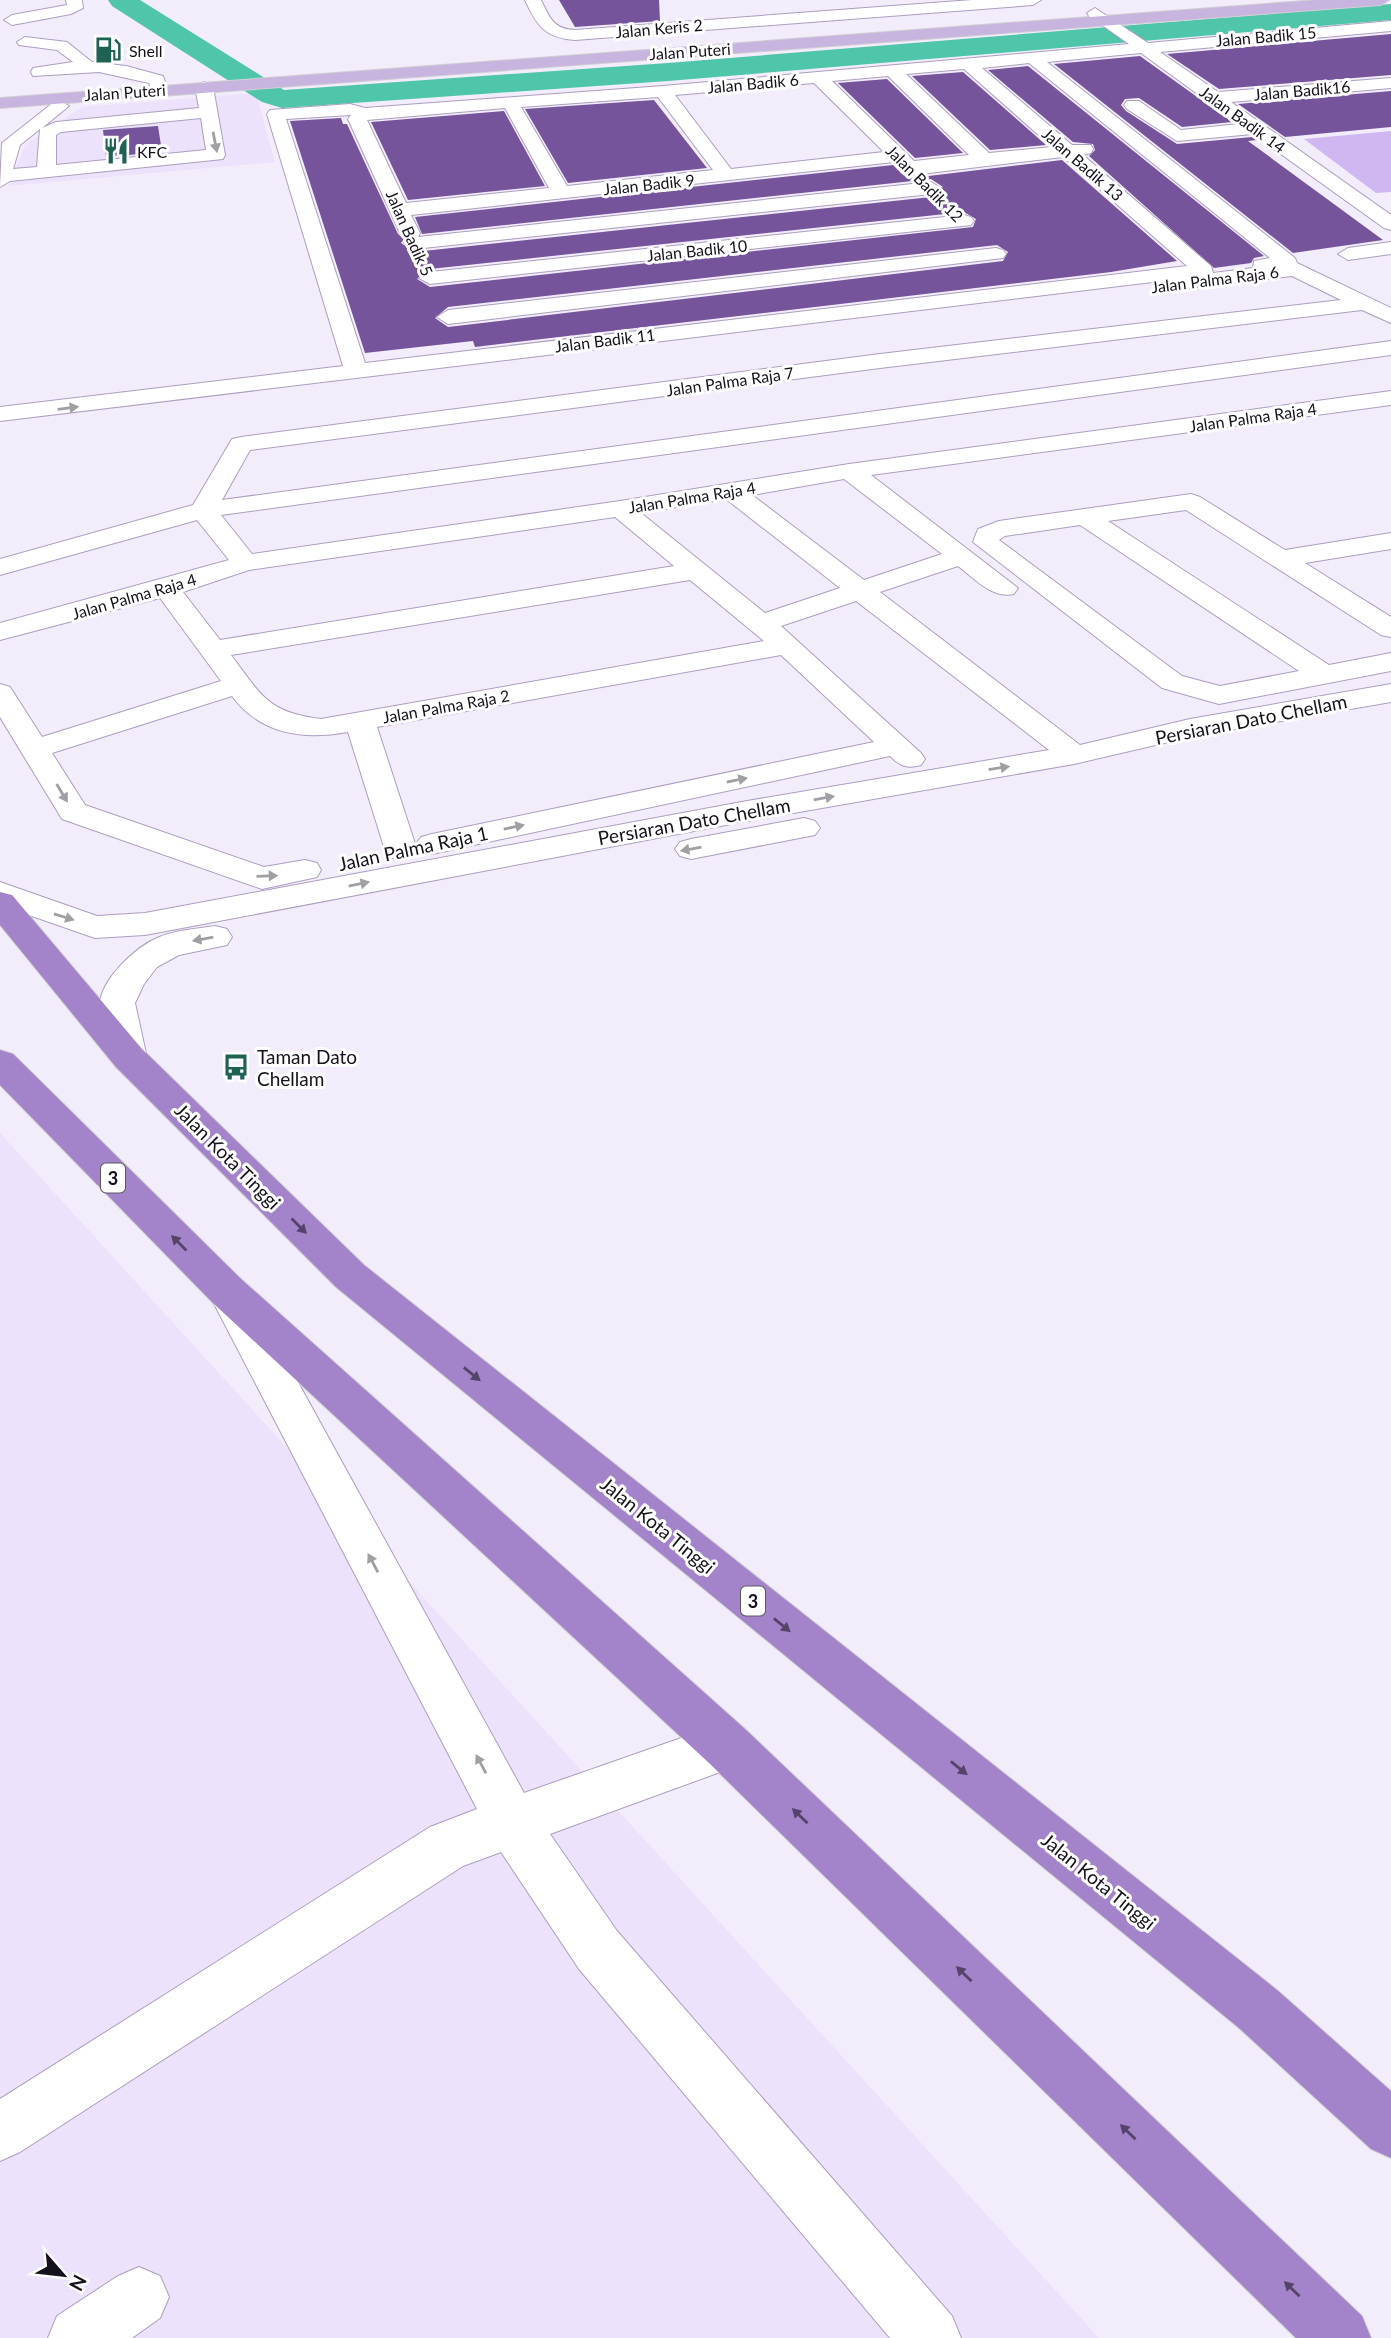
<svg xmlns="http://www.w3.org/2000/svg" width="1391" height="2338" viewBox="0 0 1391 2338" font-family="Lato,sans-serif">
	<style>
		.built { fill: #ece2fb }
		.green { fill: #d0b7f2 }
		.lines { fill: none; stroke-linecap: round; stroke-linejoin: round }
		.river { fill: #4fc5aa; fill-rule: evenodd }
		.building { fill: #75549b; fill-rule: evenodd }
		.minor-casing { stroke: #ac9ebf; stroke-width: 2 }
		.major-casing { stroke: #d0cfd2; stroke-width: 2 }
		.highway-casing { stroke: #d0cfd2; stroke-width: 2 }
		.minor { fill: #fff; fill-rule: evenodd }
		.major { fill: #c8b5df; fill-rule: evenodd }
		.highway { fill: #a383ca; fill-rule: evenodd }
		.oneway { fill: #a29fa4 }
		.oneway2 { fill: #55446a }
		.labels { text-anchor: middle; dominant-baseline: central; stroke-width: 6; stroke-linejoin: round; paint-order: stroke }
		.far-street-label { font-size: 16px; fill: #16101c; stroke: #fff }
		.far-poi-label { font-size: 16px; fill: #16101c; stroke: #fff; text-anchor: start }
		.shield { fill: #fff; stroke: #5c5860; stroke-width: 2 }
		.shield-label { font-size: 18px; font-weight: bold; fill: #16101c }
		.street-label { font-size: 19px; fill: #16101c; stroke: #fff }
		.poi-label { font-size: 19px; fill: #16101c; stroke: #fff; text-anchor: start }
	</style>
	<rect width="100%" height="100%" fill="#f3edfb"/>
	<g class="built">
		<path d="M256,93L275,162L8,186L25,145L82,107Z"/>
		<path d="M0,1133L1099,2338H0Z"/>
	</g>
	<path class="green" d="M1391,131V192L1376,193L1304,139Z"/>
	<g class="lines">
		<path class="river" d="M108,0H140L284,90L668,63L1391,4V20L668,81L282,108L262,102L112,6Z"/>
	</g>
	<g class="building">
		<path d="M559,0H659L660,21L575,27Z"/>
		<path d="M1391,34V75L1219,89L1167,54Z"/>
		<path d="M1140,56L1232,122L1182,127L1139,98L1125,99L1121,105L1126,111L1177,144L1252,137L1257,140L1248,141L1383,240L1293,253L1054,64Z"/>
		<path d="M1028,66L1264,256L1254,258L1251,263L1214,268L1089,156L1095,150L1093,144L1073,142L988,70Z"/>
		<path d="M963,72L1046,145L990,150L912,76Z"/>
		<path d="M887,79L963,153L915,158L838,83Z"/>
		<path d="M1391,91V127L1285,137L1238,104Z"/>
		<path d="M654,100L707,168L568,183L525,109Z"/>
		<path d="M504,111L545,186L408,200L371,122Z"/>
		<path d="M341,118L343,124H347L398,234L404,239L401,243L414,252L931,197L943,187L931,179L422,234L415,217L893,165L903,175L912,178L1062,160L1177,261L1111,272L475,347L473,341L365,353L290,121ZM964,212L976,219L973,227L430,287L417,279L430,269ZM997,245L1008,252L1003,261L448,327L435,318L448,307Z"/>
		<path d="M158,126L162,152L106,157L103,130Z"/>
	</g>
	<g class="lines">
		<g class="minor-casing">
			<g id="minor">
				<path d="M66,0H82L83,8L71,14L12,25L4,20L12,15L67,5Z"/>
				<path d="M525,0H541C550,18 553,29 575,30L972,0H1041L1033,5L575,40C545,38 537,26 525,0Z"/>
				<path d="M1095,8L1148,43L1391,21V31L1160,52L1218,92L1391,78V88L1231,102L1391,215V230L1384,228L1253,134L1177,141L1127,109L1124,105L1127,101H1139L1181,130L1239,124L1141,53L1047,62L1295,258L1297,263L1391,308V323L1362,310L880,368L250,450L222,500L1391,341V355L221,515L252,554L620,501L849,464L1391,391V405L871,475L1018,588L1014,594C992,599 974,578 958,566L880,592L1080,745L1190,719L1391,684V702L1190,737L1074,764L747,821L145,935L95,938L0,905V882L97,916L145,913L747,801L1049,750L856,601L781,626L921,753L925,759L921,765C907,769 900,766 890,756L432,854L421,851L416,844L421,837L432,834L874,742L781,655L377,727L417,850L412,857L401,860L390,857L385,850L348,732C303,740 261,735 232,696L52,753L85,805L264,867L305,860L317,863L321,870L317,877L262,889L62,819L0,717V684L10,687L42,737L221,681L160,598L0,640V623L229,560L197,520L0,575V559L193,505L232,439L241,437L880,354L1341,300L1292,276L1178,289L1171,287L1169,280L0,421V407L343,366L267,114L270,110L350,104L365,108L663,86L1129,44L1089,16L1087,13ZM1029,63L1270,258L1254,261L1253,268L1213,273L1211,266L1083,155L1091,153L1093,149L1091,145H1072L982,68ZM964,69L1052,147L989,153L906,74ZM888,76L969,155L914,161L832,81ZM814,83L884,152L731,169L675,95ZM658,97L713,170L567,186L521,107ZM505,108L549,188L406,203L367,120ZM351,115L348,119L400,233L408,238L404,243L414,249L931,194L941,188L931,182L418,237L420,233L411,215L894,162L905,173L912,175L1063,157L1187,266L365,363L286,119ZM844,479L942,554L864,580L752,495ZM726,499L840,588L765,613L641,513ZM615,517L674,566L220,640L183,592L249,570ZM690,580L764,641L321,719C267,712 262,696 231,655Z"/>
				<path d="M25,37L67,42L92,62L126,66L163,76L168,90L165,94H153L149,83L99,72L33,76L31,72L33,68L73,62L57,50L19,45L17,42Z"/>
				<path d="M204,82L213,87L225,155L223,159L10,181L0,187L2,143L54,102L60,101L69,106L42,128L56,122L199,108L195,87ZM201,118L206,150L56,165V135L61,132ZM40,129L37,167L13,169L20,145Z"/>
				<path d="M964,215L971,217L974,221L971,225L430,284L419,278L430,272Z"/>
				<path d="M1391,242V254L1348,260L1338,254L1348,248Z"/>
				<path d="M996,248L1003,250L1006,254L1003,258L448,324L437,317L448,310Z"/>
				<path d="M1191,494L1200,497L1285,550L1391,533V549L1305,563L1391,617V637L1381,635L1186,510L1108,521L1329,665L1391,653V671L1219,704L1162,688L973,542L978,529L999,521ZM1080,525L1299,671L1220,686L1182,676L999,540L1005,536Z"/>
				<path d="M804,818L815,821L820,828L815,835L691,859L680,856L675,849L680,842L691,839Z"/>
				<path d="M215,926L227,929L232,937L227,945L179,955L157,967L144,984L135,1003L147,1058L142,1067L129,1071L116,1067C107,1052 100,1023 100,1005C100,980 136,947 157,938C174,930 196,929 215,926Z"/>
				<path d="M230,1280L244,1284L524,1793L727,1722L745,1729L752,1746L745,1763L550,1834L617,1931L952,2316L961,2338H890L579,1969L501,1852L463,1866L20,2152L0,2161V2099L430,1827L477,1809L210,1296L216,1284Z"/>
				<path d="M139,2267L160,2276L169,2297L160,2318L132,2338H48L57,2316L118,2276Z"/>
			</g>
		</g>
		<g class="major-casing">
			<path id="major" d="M1318,0H1389L1381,5L0,108V98Z"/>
		</g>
		<g class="highway-casing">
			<g id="highway">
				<path d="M0,892L12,895L142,1049L364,1265L1277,1990L1391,2091V2158L1371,2149L1239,2028L336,1287L116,1067L0,925Z"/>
				<path d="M0,1050L13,1054L241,1279L745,1729L1362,2316L1371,2338H1296L709,1763L213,1303L0,1085Z"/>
			</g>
		</g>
		<use href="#minor" class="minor"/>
		<use href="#major" class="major"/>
		<use href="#highway" class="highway"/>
	</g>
	<defs><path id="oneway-solid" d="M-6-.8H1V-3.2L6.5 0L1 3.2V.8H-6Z" transform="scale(1.75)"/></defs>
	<g class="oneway">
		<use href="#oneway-solid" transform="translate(215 142) rotate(79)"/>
		<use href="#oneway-solid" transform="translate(68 408) rotate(-7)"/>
		<use href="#oneway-solid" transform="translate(999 768) rotate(-9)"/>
		<use href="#oneway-solid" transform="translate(737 780) rotate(-12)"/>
		<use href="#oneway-solid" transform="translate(62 793) rotate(59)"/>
		<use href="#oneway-solid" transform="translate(824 798) rotate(-10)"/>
		<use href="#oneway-solid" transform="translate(514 827) rotate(-12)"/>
		<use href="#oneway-solid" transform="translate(691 849) rotate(170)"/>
		<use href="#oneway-solid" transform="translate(267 876) rotate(-2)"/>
		<use href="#oneway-solid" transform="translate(359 884) rotate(-11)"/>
		<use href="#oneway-solid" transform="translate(64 917) rotate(17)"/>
		<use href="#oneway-solid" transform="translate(203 939) rotate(170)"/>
		<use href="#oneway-solid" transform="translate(373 1563) rotate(-118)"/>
		<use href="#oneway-solid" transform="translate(481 1764) rotate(-118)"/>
	</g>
	<g class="oneway2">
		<use href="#oneway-solid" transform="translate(299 1226) rotate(45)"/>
		<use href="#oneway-solid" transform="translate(179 1243) rotate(-135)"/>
		<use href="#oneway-solid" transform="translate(472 1374) rotate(39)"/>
		<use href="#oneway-solid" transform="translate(782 1625) rotate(39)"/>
		<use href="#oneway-solid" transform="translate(959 1768) rotate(39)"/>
		<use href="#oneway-solid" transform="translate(800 1816) rotate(-136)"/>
		<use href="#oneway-solid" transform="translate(964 1974) rotate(-136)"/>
		<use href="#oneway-solid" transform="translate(1128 2132) rotate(-136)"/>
		<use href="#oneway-solid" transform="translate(1292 2289) rotate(-136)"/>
	</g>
	<defs>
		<g id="fuel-bare" transform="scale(2.1)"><path d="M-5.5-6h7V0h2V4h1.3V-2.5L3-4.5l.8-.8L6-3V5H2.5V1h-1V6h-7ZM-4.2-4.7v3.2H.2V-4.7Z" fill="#1e6253" stroke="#fff" stroke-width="2.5" paint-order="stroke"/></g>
		<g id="restaurant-bare" transform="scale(2.1)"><path d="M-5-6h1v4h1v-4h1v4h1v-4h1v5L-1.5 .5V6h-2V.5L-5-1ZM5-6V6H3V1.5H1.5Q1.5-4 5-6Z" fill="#1e6253" stroke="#fff" stroke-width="2.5" paint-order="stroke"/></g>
		<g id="bus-bare" transform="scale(2.1)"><path d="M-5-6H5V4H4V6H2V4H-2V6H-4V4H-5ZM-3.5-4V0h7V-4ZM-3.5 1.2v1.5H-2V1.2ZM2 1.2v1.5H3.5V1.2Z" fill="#1e6253" stroke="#fff" stroke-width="2.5" paint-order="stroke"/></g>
	</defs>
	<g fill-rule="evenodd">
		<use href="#fuel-bare" x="108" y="50"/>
		<use href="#restaurant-bare" x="116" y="151"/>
		<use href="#bus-bare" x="236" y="1067"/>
	</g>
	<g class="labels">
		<g class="far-street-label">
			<text transform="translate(659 28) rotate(-5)">Jalan Keris 2</text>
			<text transform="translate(1266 36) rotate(-5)">Jalan Badik 15</text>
			<text transform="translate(690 51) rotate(-4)">Jalan Puteri</text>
			<text transform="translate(753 83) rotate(-5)">Jalan Badik 6</text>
			<text transform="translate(1302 90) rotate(-5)">Jalan Badik16</text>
			<text transform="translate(125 92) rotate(-4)">Jalan Puteri</text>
			<text transform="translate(1243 119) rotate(36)">Jalan Badik 14</text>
			<text transform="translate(1083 164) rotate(41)">Jalan Badik 13</text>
			<text transform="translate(925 183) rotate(45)">Jalan Badik 12</text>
			<text transform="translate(649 184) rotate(-6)">Jalan Badik 9</text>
			<text transform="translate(410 233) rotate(66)">Jalan Badik 5</text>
			<text transform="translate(697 250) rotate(-6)">Jalan Badik 10</text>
			<text transform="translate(1215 279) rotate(-7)">Jalan Palma Raja 6</text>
			<text transform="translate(605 340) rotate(-7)">Jalan Badik 11</text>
			<text transform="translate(730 381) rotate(-8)">Jalan Palma Raja 7</text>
			<text transform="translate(1253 417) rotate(-8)">Jalan Palma Raja 4</text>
			<text transform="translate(692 497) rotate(-9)">Jalan Palma Raja 4</text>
			<text transform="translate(134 596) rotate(-16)">Jalan Palma Raja 4</text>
			<text transform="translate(446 706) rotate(-10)">Jalan Palma Raja 2</text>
		</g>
		<g class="far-poi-label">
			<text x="129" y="50">Shell</text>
			<text x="137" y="151">KFC</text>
		</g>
		<g class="shield">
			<rect x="101" y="1163.5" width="24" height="29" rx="5"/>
			<rect x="741" y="1586.5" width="24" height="29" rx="5"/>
		</g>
		<g class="shield-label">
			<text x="113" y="1178">3</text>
			<text x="753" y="1601">3</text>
		</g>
		<g class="street-label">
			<text transform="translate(1251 719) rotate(-11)">Persiaran Dato Chellam</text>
			<text transform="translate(694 821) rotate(-10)">Persiaran Dato Chellam</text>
			<text transform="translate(413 848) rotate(-12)">Jalan Palma Raja 1</text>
			<text transform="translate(228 1156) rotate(45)">Jalan Kota Tinggi</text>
			<text transform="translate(658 1525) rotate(39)">Jalan Kota Tinggi</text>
			<text transform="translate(1099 1881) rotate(39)">Jalan Kota Tinggi</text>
		</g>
		<g class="poi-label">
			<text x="257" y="1056">Taman Dato<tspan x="257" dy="22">Chellam</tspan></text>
		</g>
	</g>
	<g transform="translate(63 2275) rotate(118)" stroke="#ffffff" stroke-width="5" paint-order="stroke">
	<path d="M0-5L12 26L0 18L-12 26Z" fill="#16101c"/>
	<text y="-10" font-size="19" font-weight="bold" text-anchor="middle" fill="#16101c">N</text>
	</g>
</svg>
